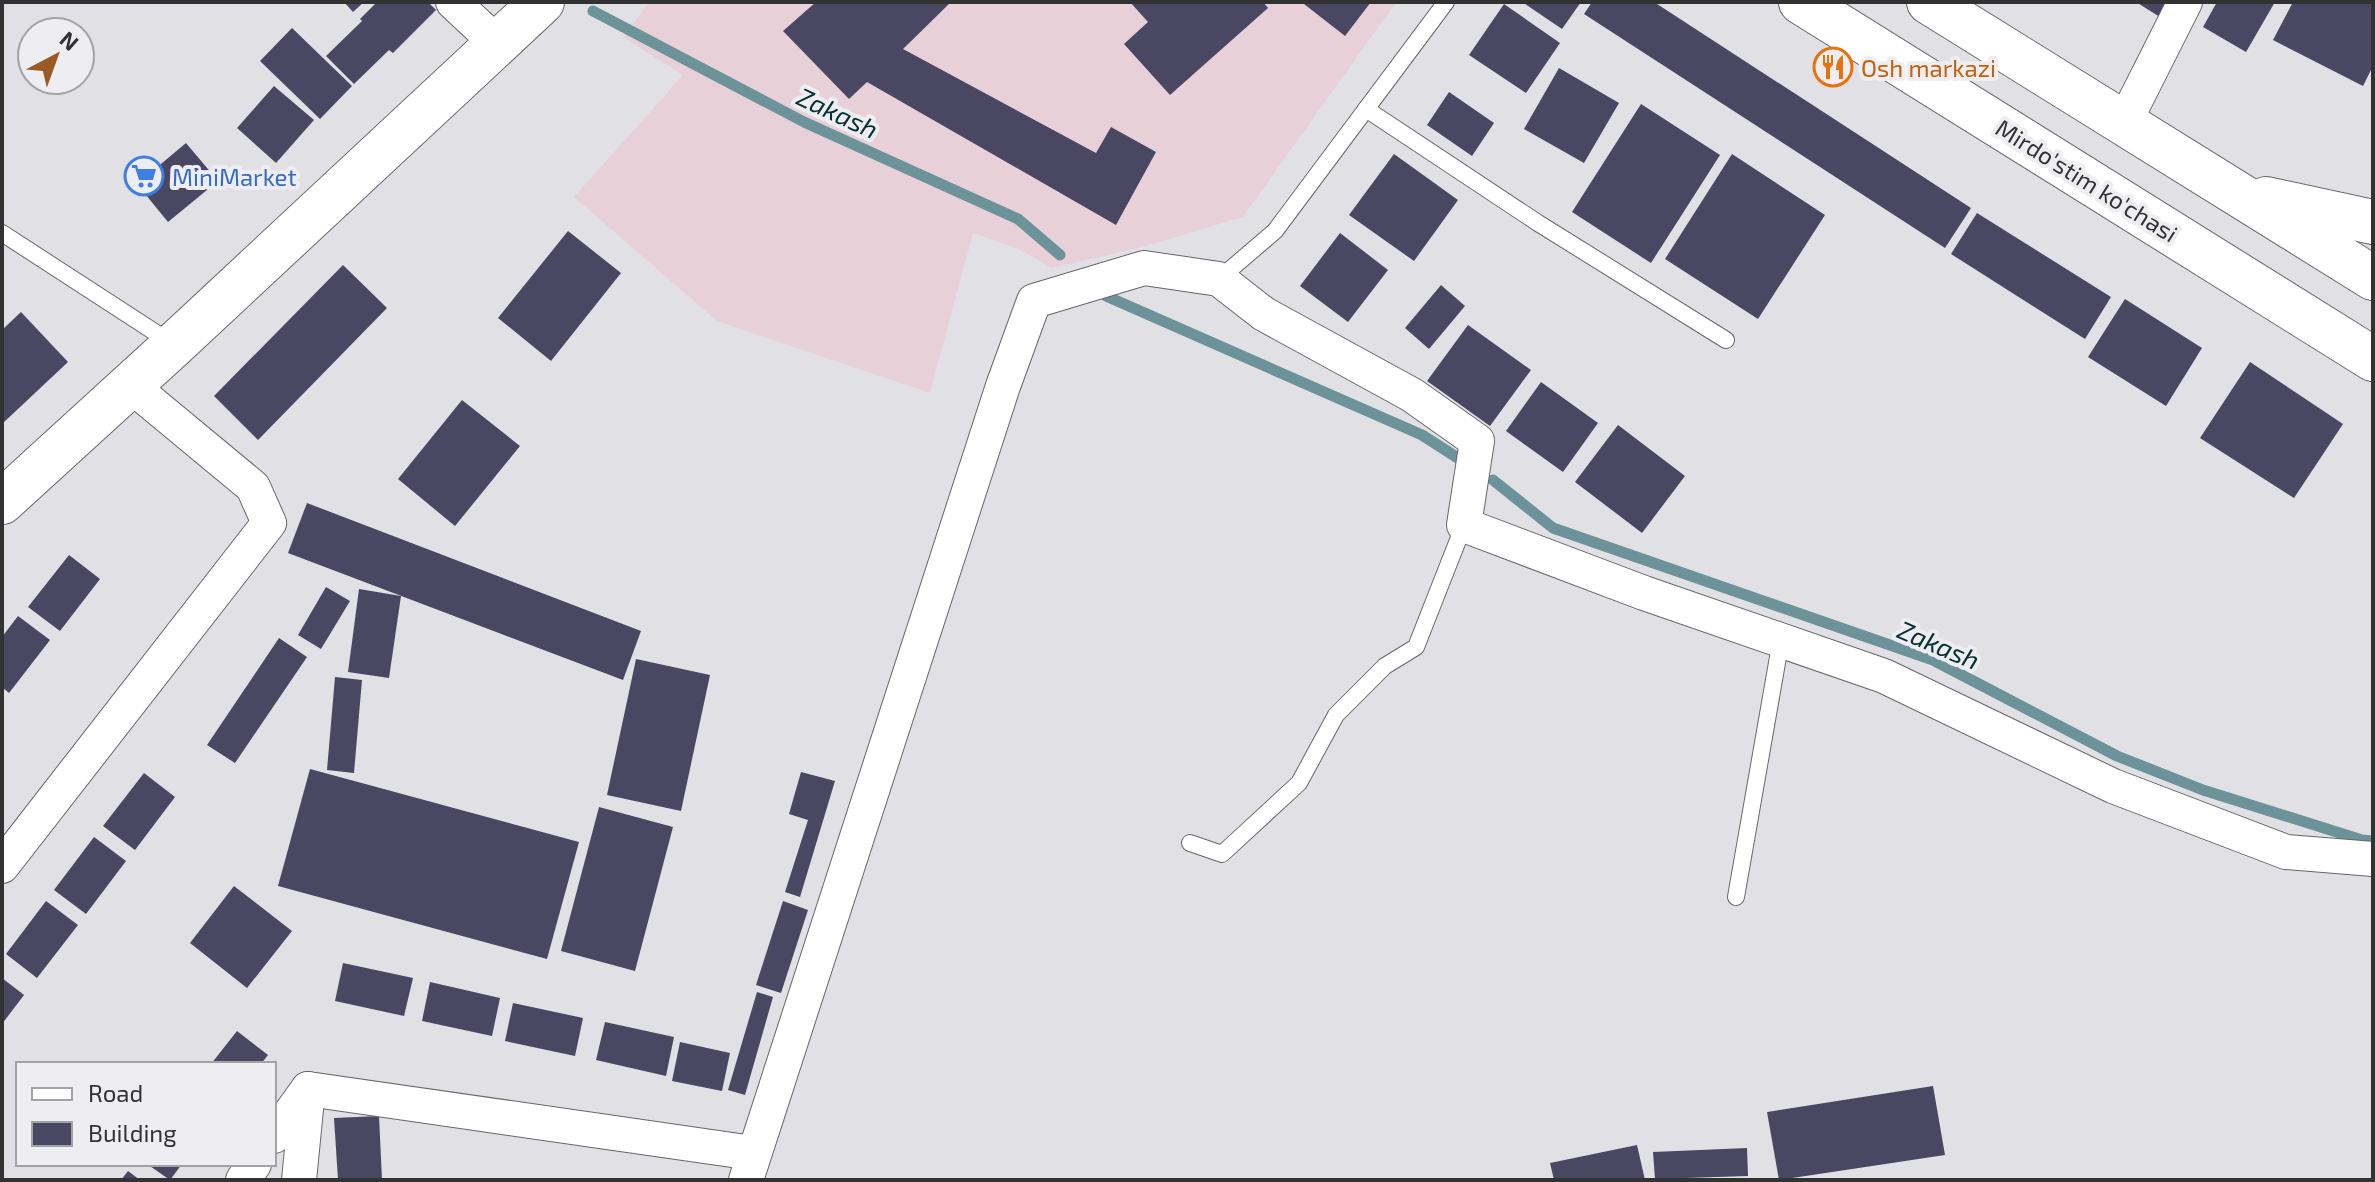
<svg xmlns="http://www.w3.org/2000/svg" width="2375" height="1182" viewBox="0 0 2375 1182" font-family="'Exo 2',sans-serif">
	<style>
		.education { fill: #e8d0d9 }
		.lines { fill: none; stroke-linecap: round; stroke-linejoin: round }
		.stream { stroke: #6c9399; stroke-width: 11 }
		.building { fill: #4a4762 }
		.lane-casing { stroke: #67666a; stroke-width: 18 }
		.street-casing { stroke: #67666a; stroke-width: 36 }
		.secondary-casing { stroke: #67666a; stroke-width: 46 }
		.primary-casing { stroke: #67666a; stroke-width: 46 }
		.lane { stroke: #fff; stroke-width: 16 }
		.street { stroke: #fff; stroke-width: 34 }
		.secondary { stroke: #fff; stroke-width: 44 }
		.primary { stroke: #fff; stroke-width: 44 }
		.labels { text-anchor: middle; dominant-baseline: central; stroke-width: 8; stroke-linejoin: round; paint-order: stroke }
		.food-label { font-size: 24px; fill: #c56008; stroke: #eeeef2; text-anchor: start }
		.shop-label { font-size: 24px; fill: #366cbe; stroke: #eeeef2; text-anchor: start }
		.street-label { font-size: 24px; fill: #323233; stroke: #eeeef2 }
		.water-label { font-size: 26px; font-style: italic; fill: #052f34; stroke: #eeeef2 }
	</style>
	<rect width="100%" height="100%" fill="#e1e0e5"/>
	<path class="education" d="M649,2H1396L1243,217L1139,248L1051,268L1019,249L973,233L930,393L717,321L574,197L683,75L623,37Z"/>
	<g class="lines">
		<g class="stream">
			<path d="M593,11L804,122L1018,219L1060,255"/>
			<path d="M1106,296L1422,435L1461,460"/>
			<path d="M1493,480L1553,528L1933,660L2117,756L2203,790L2362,840L2373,841"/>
		</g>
	</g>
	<g class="building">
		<path d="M344,2H364L353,12Z"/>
		<path d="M377,2H428L436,10L393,53L389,50L354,84L326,56L362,21L360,19Z"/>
		<path d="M816,2H951L903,49L1096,153L1111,127L1156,152L1116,225L867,82L849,99L783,31Z"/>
		<path d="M1130,2H1263L1268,8L1170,95L1124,44L1148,22Z"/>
		<path d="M1306,2H1371L1345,36L1304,4Z"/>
		<path d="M1522,2H1581L1562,29Z"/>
		<path d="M1592,2H1654L1971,208L1945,248L1584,14Z"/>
		<path d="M2136,2H2185L2171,24Z"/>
		<path d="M2217,2H2275L2246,52L2203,27Z"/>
		<path d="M2293,2H2373V66L2363,86L2273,40Z"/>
		<path d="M1504,4L1560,43L1526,93L1469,55Z"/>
		<path d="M292,28L352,86L320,119L260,61Z"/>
		<path d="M1559,68L1619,103L1584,163L1524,129Z"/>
		<path d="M274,86L314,120L276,163L237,128Z"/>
		<path d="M1449,92L1494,123L1472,156L1427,125Z"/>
		<path d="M1641,104L1720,155L1651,263L1572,212Z"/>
		<path d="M186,143L218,181L168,222L137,184Z"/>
		<path d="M1394,154L1458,200L1414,261L1349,215Z"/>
		<path d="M1732,154L1825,215L1758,319L1665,259Z"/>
		<path d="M1977,213L2111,297L2085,339L1951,254Z"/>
		<path d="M568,231L621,273L551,361L498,318Z"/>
		<path d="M1340,233L1388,270L1348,322L1300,286Z"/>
		<path d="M343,265L387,308L258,440L214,396Z"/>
		<path d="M1441,285L1465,306L1429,349L1405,328Z"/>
		<path d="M2125,299L2202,348L2166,406L2088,357Z"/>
		<path d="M21,312L68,362L2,424V330Z"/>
		<path d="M1468,325L1531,370L1490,426L1427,381Z"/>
		<path d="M2250,362L2343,424L2294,498L2200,438Z"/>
		<path d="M1541,382L1598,423L1563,472L1506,431Z"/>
		<path d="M462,400L520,446L455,526L398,479Z"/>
		<path d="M1618,425L1685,476L1642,533L1575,482Z"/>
		<path d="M307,503L641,631L623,680L288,553Z"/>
		<path d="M69,555L100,579L60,631L28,607Z"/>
		<path d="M326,587L350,601L321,649L298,635Z"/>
		<path d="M359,589L401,596L389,678L348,672Z"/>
		<path d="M18,616L50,640L9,693L2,687V637Z"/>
		<path d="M279,638L307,657L235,763L207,745Z"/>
		<path d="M636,659L710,675L681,811L607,795Z"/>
		<path d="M335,677L362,680L354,773L327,770Z"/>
		<path d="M310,769L579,842L547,959L278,886Z"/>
		<path d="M801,772L835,781L800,897L785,892L808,820L789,814Z"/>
		<path d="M144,773L175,797L135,850L103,826Z"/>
		<path d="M599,807L673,827L635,971L561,951Z"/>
		<path d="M94,837L126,861L86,914L54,890Z"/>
		<path d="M234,886L292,931L247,988L190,943Z"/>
		<path d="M46,901L78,925L37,978L6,954Z"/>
		<path d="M783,901L808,910L781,993L756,985Z"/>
		<path d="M343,963L413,978L404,1016L335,1001Z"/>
		<path d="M2,978L24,995L2,1024Z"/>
		<path d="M430,982L500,998L492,1036L422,1021Z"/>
		<path d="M757,992L773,997L745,1095L728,1090Z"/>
		<path d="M513,1003L583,1018L575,1056L505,1041Z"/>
		<path d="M605,1022L674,1037L666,1076L596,1060Z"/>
		<path d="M237,1031L268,1055L261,1064H211Z"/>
		<path d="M680,1042L730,1053L722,1091L672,1081Z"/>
		<path d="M1933,1086L1945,1155L1779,1180L1767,1112Z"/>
		<path d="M379,1116L382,1180H338L334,1118Z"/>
		<path d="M1637,1145L1645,1180H1554L1550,1163Z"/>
		<path d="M1747,1148L1748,1176L1655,1179L1653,1152Z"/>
		<path d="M147,1164H182L170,1180Z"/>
		<path d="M128,1171L140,1180H121Z"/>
	</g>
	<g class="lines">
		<g class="lane-casing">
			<g id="lane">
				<path d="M1366,109L1538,223L1726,340"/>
				<path d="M2,233L173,344"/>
				<path d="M1219,279L1275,231L1446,2"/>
				<path d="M1190,843L1222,854L1299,783L1336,715L1385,666L1416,647L1464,525"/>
				<path d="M1736,897L1781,640"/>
			</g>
		</g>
		<g class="street-casing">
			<g id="street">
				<path d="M453,2L498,44"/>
				<path d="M2124,123L2185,2"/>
				<path d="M2,866L269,523L253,487L130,385"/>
				<path d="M274,1136L308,1089L753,1153"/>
				<path d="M243,1180L254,1164"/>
				<path d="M299,1180L308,1089"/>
				<path d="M746,1180L1003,386L1034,301L1144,268L1219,279L1264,314L1412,395L1477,441L1464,525L1644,593L1884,676L2113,786L2286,852L2373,859"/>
			</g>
		</g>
		<g class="secondary-casing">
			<path id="secondary" d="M2,502L174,345L542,2"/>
		</g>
		<g class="primary-casing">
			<g id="primary">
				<path d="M1801,2L2373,359"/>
				<path d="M1929,2L2373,278"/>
				<path d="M2266,199L2373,222"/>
			</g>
		</g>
		<use href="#lane" class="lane"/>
		<use href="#street" class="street"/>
		<use href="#secondary" class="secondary"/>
		<use href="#primary" class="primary"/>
	</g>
	<defs>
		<g id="restaurant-ring" transform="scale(2)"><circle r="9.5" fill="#eeeef2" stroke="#e8710a" stroke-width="1.5"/><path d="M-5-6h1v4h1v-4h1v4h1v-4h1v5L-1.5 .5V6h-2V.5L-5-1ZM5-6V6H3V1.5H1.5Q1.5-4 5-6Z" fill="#e8710a"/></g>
		<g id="supermarket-ring" transform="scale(2)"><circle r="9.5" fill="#eeeef2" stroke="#3f7fe0" stroke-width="1.5"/><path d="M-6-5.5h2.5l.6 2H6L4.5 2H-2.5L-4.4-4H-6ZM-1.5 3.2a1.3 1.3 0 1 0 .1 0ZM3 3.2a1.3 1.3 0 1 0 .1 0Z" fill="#3f7fe0"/></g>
	</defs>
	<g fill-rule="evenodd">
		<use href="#restaurant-ring" x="1833" y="67"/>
		<use href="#supermarket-ring" x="144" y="176"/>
	</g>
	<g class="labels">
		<g class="food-label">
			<text x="1861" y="67">Osh markazi</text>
		</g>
		<g class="shop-label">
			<text x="172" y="176">MiniMarket</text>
		</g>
		<g class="street-label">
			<text transform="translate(2087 180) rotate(32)">Mirdo'stim ko'chasi</text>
		</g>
		<g class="water-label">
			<text transform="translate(838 112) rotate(25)">Zakash</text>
			<text transform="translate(1939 644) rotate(23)">Zakash</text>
		</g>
	</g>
	<rect width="2375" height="1182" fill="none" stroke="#323233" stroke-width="8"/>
	<rect x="16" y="1062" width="260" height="104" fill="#eeeef2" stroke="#a3a3a6" stroke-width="2"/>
	<rect x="32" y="1088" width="40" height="12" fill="#ffffff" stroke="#a3a3a6" stroke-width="2"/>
	<text x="88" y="1102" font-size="24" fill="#323233">Road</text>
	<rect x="32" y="1122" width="40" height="24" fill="#4a4762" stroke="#a3a3a6" stroke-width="2"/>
	<text x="88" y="1142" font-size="24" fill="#323233">Building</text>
	<g transform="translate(56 56) rotate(41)"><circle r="38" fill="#eeeef2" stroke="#a3a3a6" stroke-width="2"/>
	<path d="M0-6L14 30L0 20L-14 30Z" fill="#9a5a24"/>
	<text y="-12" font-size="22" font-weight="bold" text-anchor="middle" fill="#323233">N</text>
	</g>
</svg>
